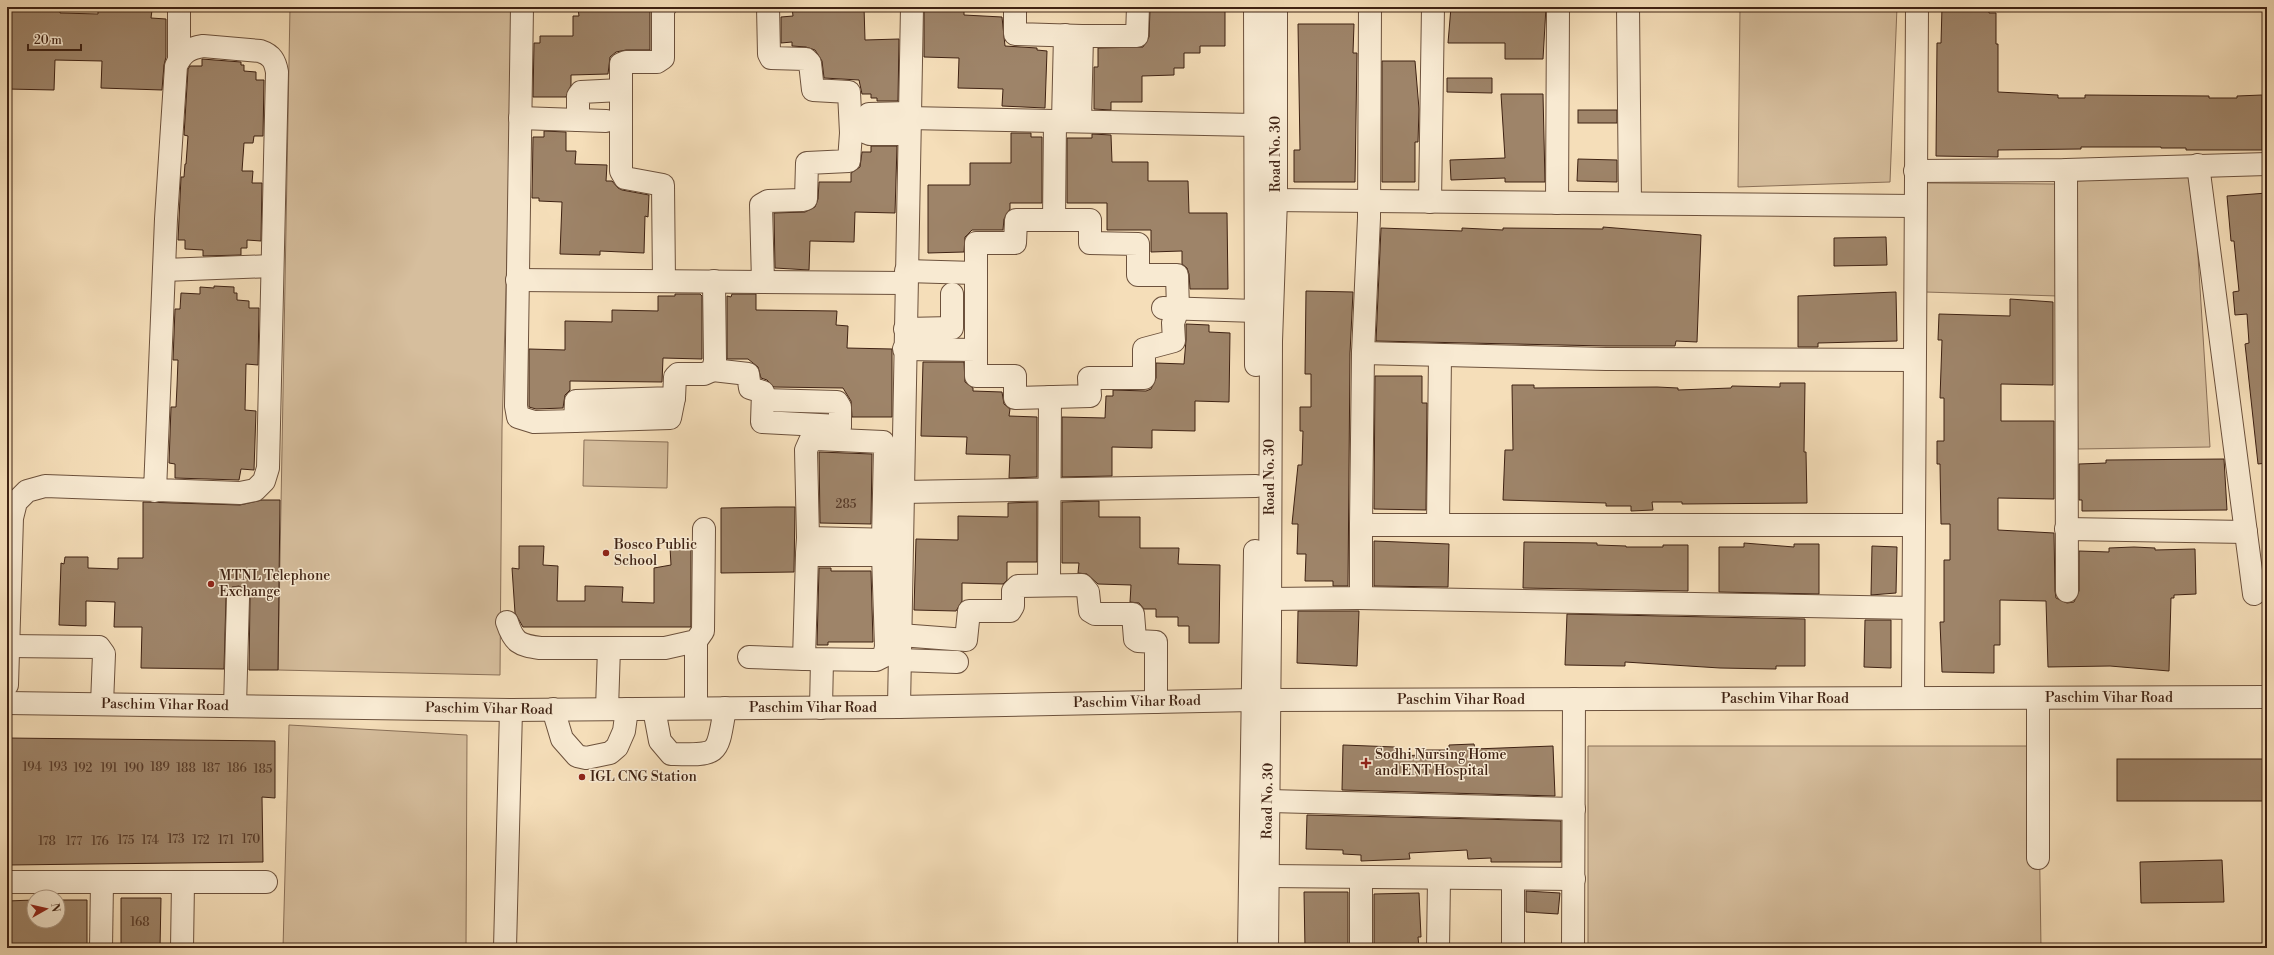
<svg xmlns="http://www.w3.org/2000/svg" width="2274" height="955" viewBox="0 0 2274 955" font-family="'Libre Bodoni',serif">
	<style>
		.green { fill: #d6be9d; stroke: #8a7058 }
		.building { fill: #9e8469; stroke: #3f2213 }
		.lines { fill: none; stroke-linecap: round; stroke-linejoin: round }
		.minor-casing { stroke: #6c513c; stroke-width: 24 }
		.minor { stroke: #f8ead2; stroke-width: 22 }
		.poi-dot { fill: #8f2418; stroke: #f8ead2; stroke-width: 1.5 }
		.labels { text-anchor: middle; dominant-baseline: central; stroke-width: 3; stroke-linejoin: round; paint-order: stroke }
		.number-label { font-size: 12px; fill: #573a28 }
		.street-label { font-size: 14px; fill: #3f2213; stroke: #f8ead2 }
		.poi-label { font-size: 14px; fill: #3f2213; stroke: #f8ead2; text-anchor: start }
	</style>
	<rect width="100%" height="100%" fill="#f5deb9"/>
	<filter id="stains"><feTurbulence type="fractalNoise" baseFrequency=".005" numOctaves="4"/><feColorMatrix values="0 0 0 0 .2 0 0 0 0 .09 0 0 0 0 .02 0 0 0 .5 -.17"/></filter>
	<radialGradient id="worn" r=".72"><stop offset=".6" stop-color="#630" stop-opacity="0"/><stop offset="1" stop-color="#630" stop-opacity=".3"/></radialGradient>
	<g class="green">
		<path d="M290,7H514L502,429L500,675L278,670Z"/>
		<path d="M1740,7H1897L1890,182L1738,187Z"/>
		<path d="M2193,176L2210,447L2078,449L2074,181Z"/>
		<path d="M1927,183L2055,184L2058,296L1925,292Z"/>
		<path d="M584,440L668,442L667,488L583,486Z"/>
		<path d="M289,725L467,735L466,948H283Z"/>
		<path d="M1588,746H2038L2041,948H1588Z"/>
	</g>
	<g class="building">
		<path d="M7,7H60V13L98,14V7L152,10L151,18L166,19V57L164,65L162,90L101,88L102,61L55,60L54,90L7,89Z"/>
		<path d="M611,7H643V10H650V50H626L616,52L610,57L608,74L571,75V85L566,97H533L534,43H540V36H573V16H579L578,9H611Z"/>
		<path d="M792,7H864L865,40L899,39L898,101H877V98H871V94H862L859,80L824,78L822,61L815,50L806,47L792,46V42L781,43V17L793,16Z"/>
		<path d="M924,7H964V15L1002,17L1005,46L1037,48V50L1047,51L1045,108L1002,106L1003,89L958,88L959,58L924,57Z"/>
		<path d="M1161,7H1225V46H1200V53H1184V68H1174V75L1142,76V102H1111V110L1094,109V67H1098V48L1143,47L1149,37L1150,9Z"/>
		<path d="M1451,7H1546L1543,59H1505V43H1448Z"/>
		<path d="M1942,7H1989V13H1996V44H1998V92L2058,95V98H2085V95L2209,96V98H2237V96L2262,95V150H2186V148H2161V147H2081V149L1998,150V157L1936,156L1937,43H1941Z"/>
		<path d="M1298,24H1354L1353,53H1357L1355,182H1294V150H1300Z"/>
		<path d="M202,59L241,62V65H244V71L256,72V80H264L263,136H254L253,143H244L242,171H253L252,183H262L261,241L247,240V248H241V255L203,256V250L185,249V240H178L181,177H184L185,164H186L188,136L184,135L188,69L190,66H202Z"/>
		<path d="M1382,61H1415L1419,109L1418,142H1415V182H1382Z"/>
		<path d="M1447,78H1492V93L1447,92Z"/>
		<path d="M1501,94H1543L1545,182H1505V178L1451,180L1450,160L1505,158Z"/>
		<rect x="1578" y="110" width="39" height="13"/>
		<path d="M544,131L566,132V151H576L575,164L607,165L606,181H612L618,188L622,190L649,195L648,217L645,216L644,253L600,251V255L560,254L562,202L539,201V198H532L533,137H544Z"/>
		<path d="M1011,133H1031V137H1042V203H1010V209L1004,219L1003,230H972L965,237L964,252L928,253V185H970V163H1011Z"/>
		<path d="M1092,134L1111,135L1112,162H1148V181H1188L1189,213H1227L1228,289H1190L1189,274L1187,268L1182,264V251L1151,252V230H1107V203H1067V138H1092Z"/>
		<path d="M871,146H897L895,213L855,212L854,242L810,241L809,270L775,268L774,213L805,212L815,207L818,199L819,182H851V173L860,167L862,152H871Z"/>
		<path d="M1578,159L1617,160V182L1577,181Z"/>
		<path d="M2267,193V463L2258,464L2245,344L2249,343L2247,314L2235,315L2233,292L2239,291L2234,241H2231L2227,196Z"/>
		<path d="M1603,227L1701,235L1697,342L1676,341L1675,346H1606L1376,341L1381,228L1462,231V228L1503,230V228L1603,229Z"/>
		<path d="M1886,237L1887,265L1834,266V238Z"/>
		<path d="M214,286L234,287V293H237V300L249,301V308H259L258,365L246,364L245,410L256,411L254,470L241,469L239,480L175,478V464L169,463L171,407H176L177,386L178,360H173L175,309H180L181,293L200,294V287L214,288Z"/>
		<path d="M1306,291L1353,292L1350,353L1348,586H1333V581H1305L1306,554H1297L1298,524H1292L1298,465H1302L1303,431H1300V407H1311V374H1305Z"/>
		<path d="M1896,292L1897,341L1818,343V347H1798V296Z"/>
		<path d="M675,294H700L702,296V359L663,358L662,382L570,381V390L565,395L563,408L536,409L529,407V349L565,350V321L612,322V310L658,311V296H675Z"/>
		<path d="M732,294H756V310L837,311L836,325L848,326L847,348L892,349V417H852L851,401L843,388L774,387L767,380L761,378L758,367L748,359H727V296L731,297Z"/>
		<path d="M2010,299L2053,302V385L2001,384V421H2054V499L1998,498V530L2054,533L2055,591L2056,598L2067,603L2074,602L2079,591V551L2109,552V548L2134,547L2155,548V550L2195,549L2196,594L2174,595V598H2171L2169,671L2110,666L2048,667L2046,601L2000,600V645H1994V673L1942,672L1940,622H1944V560H1950V524H1941L1940,464H1937V441H1944V398H1940L1942,340H1938L1939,314L2010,316Z"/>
		<path d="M1186,324L1209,325V332L1230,333L1229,402L1195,401V431L1152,430V448L1112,447V476L1062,477V417L1105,418L1106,396H1113V390L1146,391L1151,389L1156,378V363L1184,364L1186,340Z"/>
		<path d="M923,362H964L965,382L973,388V391L1002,392L1004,404L1010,409L1009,416L1037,417V477L1009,478L1010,455L966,454L967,437L921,436Z"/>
		<path d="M1375,376H1422V403H1427L1426,510L1374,509Z"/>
		<path d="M1780,383H1805L1804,452H1806L1807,503L1682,504V502H1652L1653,510L1631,511V506H1606V503L1503,500L1505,450H1513L1512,385H1534V388L1657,387L1678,388V390L1731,388L1732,386L1780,387Z"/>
		<path d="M819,452L872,454L871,524L820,523Z"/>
		<path d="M2224,459L2227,510L2082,511V500H2079V464L2106,463V460Z"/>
		<path d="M262,500H280L278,670H249L250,598L249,592L239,586L232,587L226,598L224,669L141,668L142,627H114L115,602L86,601V626L59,625L61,563L64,564L65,557H88V568L118,569V558H143V502L240,505Z"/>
		<path d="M1099,501V517H1140V548H1179L1178,564L1220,565L1219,643H1189V626H1178V617H1156V609H1144L1139,603L1130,602L1131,585L1098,584L1087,574L1078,573L1079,563H1062V502Z"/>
		<path d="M1037,502V562H1007V580L1003,584L962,583V601L956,611L914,610L916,539L958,540V516L1008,517V503Z"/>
		<path d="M776,507H795L794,572L721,573V508Z"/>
		<path d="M1374,541L1449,544L1448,587L1374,586Z"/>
		<path d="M1524,542L1597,543V545L1626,546V547H1663V545H1688V591L1523,588Z"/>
		<path d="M1744,543L1794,547V544H1819V594L1719,592V547H1744Z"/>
		<path d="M519,546H544L543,565L558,566L557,601H585V586L623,587L622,602L654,603V568L671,565L670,547L691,548V627H523L515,613L512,568L519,569Z"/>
		<path d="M1872,546L1897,547L1896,593L1871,595Z"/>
		<path d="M819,568H831V571H871L873,642H828V645H817Z"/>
		<path d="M1298,611H1359L1357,666L1297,663Z"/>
		<path d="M1567,614L1805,619V666H1776V669L1720,668L1625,662V666L1565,665Z"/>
		<path d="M1865,620H1891V668L1864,667Z"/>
		<path d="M7,738L275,741V798L262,797L263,862L8,865Z"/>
		<path d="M1474,744L1475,749L1553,746L1555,796L1342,790L1343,745L1395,747V756L1423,755V750H1449V745Z"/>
		<rect x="2117" y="759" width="150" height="42"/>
		<path d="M1307,815L1561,821V862H1491V858L1468,859L1467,850L1409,853L1410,859L1361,861V855L1343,854V850L1306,849Z"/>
		<path d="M2222,860L2224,902L2141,903L2140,862Z"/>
		<path d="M1526,891L1560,893L1558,914L1526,912Z"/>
		<path d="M1304,892H1348V948H1305Z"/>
		<path d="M1419,893L1421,937H1418L1419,948H1374V894Z"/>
		<path d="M121,898H161L160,948H121Z"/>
		<path d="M34,900V921H58V900H87V948H7V901Z"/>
	</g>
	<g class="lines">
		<g class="minor-casing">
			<g id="minor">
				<path d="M522,7L516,406L518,417L534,422L575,421L576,401L674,398L675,377L678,374H704L713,370L715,361L714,281"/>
				<path d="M1015,7V34L1082,36L1080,121"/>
				<path d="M1255,7L1256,365"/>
				<path d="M1370,7L1369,218L1363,353L1361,525H1914"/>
				<path d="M1628,7L1630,203"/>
				<path d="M1082,36H1137L1138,7"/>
				<path d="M179,60V7"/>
				<path d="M520,118L606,121"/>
				<path d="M908,118L1255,125"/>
				<path d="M578,120V96L581,92L621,90"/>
				<path d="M1063,121L1065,35"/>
				<path d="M908,134H870L865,132L863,124L869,114L908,113"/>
				<path d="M2198,165L2254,594"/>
				<path d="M2066,170L2067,591"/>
				<path d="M1915,171L2066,170L2267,164"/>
				<path d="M1262,200L1915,206"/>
				<path d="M1430,202L1433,7"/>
				<path d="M1557,203L1558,7"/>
				<path d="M1054,220L1055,121"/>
				<path d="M164,270L272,266"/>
				<path d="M906,271L975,273"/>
				<path d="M517,280L906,283"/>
				<path d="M664,281L663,185L625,178L621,171V64L626,62H657L663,58V9L665,7"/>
				<path d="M763,282L761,205L768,201L802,200L806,199L807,163L849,161L851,133L849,92L813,90L810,63L806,59L771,58L769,54L768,7"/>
				<path d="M1163,308L1256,311"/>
				<path d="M905,329L952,328V294"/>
				<path d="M904,349L976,350V243H1015L1016,220H1090V243L1138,244V275H1177L1178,309L1173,323L1174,341L1144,349V378H1089L1090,396L1015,398V376H976V350"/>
				<path d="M1363,353L1606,359L1914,360"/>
				<path d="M713,370L748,374L750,388L763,392L762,422L839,426"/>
				<path d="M763,400L837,402L840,407V427"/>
				<path d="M575,421L670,418L674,398"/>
				<path d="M902,492L1256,486"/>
				<path d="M1438,524L1440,356"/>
				<path d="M2066,529L2246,532"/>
				<path d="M808,538L806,450L810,441L816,439L883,442L885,447L883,540"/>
				<path d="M807,553L808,538L896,540"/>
				<path d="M883,555L886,647L884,656L876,660L804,659L807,555H887"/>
				<path d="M1049,584L1050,397"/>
				<path d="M1358,598L1913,608"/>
				<path d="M1270,599L1358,598L1361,591V525"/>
				<path d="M507,622C514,643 519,645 540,648H665L696,641L703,631L704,529"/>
				<path d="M900,635L966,640L969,611H1010L1013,606V591L1018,586L1082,585L1088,592L1090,611L1095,614H1133L1135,639L1138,641L1156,642V702"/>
				<path d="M8,646L99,647L104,654L102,704"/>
				<path d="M749,657L804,659"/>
				<path d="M899,660L957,662"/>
				<path d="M7,685L12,518L16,502L27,491L45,486L240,493L255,490L264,481L268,468L277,72C275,61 272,55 260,51L203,46C189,48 182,53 176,66L166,219L155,491"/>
				<path d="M1913,698L1917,7"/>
				<path d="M7,703L511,710L899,707L1253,700L2267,697"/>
				<path d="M235,706L238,598"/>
				<path d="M899,707L912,7"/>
				<path d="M696,708V641"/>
				<path d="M821,708L822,660"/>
				<path d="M553,709L562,739L577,756L586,758L610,753L617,747L624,731L627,709"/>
				<path d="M607,709L609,648"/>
				<path d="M654,709L660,741L671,754C720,755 717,756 725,708"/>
				<path d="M1268,801L1574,809"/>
				<path d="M2038,858V698"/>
				<path d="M1267,876L1574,879"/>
				<path d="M7,882H266"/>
				<path d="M101,948L102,882"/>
				<path d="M182,948L183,883"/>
				<path d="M505,948L511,710"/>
				<path d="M1249,948L1255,551"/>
				<path d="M1267,948L1270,625L1271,341L1276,199V7"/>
				<path d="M1361,948V878"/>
				<path d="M1438,948L1439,879"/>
				<path d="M1513,948V879"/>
				<path d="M1573,948L1574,699"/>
			</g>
		</g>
		<use href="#minor" class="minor"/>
	</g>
	<g class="poi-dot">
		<circle cx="606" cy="553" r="4"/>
		<circle cx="211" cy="584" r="4"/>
		<path d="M1364 757h4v4h4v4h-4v4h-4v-4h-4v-4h4z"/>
		<circle cx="582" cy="777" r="4"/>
	</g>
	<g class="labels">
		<g class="number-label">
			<text x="846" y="504">285</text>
			<text x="32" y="767">194</text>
			<text x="58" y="767">193</text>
			<text x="160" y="767">189</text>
			<text x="83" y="768">192</text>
			<text x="109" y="768">191</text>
			<text x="134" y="768">190</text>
			<text x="186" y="768">188</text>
			<text x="211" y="768">187</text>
			<text x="237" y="768">186</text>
			<text x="263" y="769">185</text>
			<text x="176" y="839">173</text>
			<text x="251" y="839">170</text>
			<text x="126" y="840">175</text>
			<text x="150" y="840">174</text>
			<text x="201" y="840">172</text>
			<text x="226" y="840">171</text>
			<text x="47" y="841">178</text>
			<text x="74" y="841">177</text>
			<text x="100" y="841">176</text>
			<text x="140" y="922">168</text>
		</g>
		<g class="street-label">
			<text transform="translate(1276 154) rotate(-90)">Road No. 30</text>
			<text transform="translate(1270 477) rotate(-90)">Road No. 30</text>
			<text x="2109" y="698">Paschim Vihar Road</text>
			<text x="1785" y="699">Paschim Vihar Road</text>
			<text x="1461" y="700">Paschim Vihar Road</text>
			<text transform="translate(1137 702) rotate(-1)">Paschim Vihar Road</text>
			<text transform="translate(165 705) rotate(1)">Paschim Vihar Road</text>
			<text x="813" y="708">Paschim Vihar Road</text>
			<text transform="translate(489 709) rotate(1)">Paschim Vihar Road</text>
			<text transform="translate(1268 801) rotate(-89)">Road No. 30</text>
		</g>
		<g class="poi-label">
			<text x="614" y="545">Bosco Public<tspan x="614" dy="16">School</tspan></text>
			<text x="219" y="576">MTNL Telephone<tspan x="219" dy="16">Exchange</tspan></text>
			<text x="1375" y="755">Sodhi Nursing Home<tspan x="1375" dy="16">and ENT Hospital</tspan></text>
			<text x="590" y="777">IGL CNG Station</text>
		</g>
	</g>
	<rect width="2274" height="955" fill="none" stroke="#f5deb9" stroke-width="24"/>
	<rect x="8" y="8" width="2258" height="939" fill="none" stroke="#3f2213" stroke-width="2"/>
	<rect x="12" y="12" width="2250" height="931" fill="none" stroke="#3f2213"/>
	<g transform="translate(46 909) rotate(82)"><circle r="19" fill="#f8ead2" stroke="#ae9a86"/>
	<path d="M0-3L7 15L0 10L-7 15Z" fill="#8f2418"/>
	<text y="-6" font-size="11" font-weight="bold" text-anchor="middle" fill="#3f2213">N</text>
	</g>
	<path d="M28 44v6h53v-6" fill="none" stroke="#3f2213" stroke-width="2"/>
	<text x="34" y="44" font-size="12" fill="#3f2213" stroke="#f8ead2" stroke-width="3" paint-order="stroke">20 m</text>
	<rect width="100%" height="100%" filter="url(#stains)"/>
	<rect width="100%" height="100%" fill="url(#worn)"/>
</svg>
